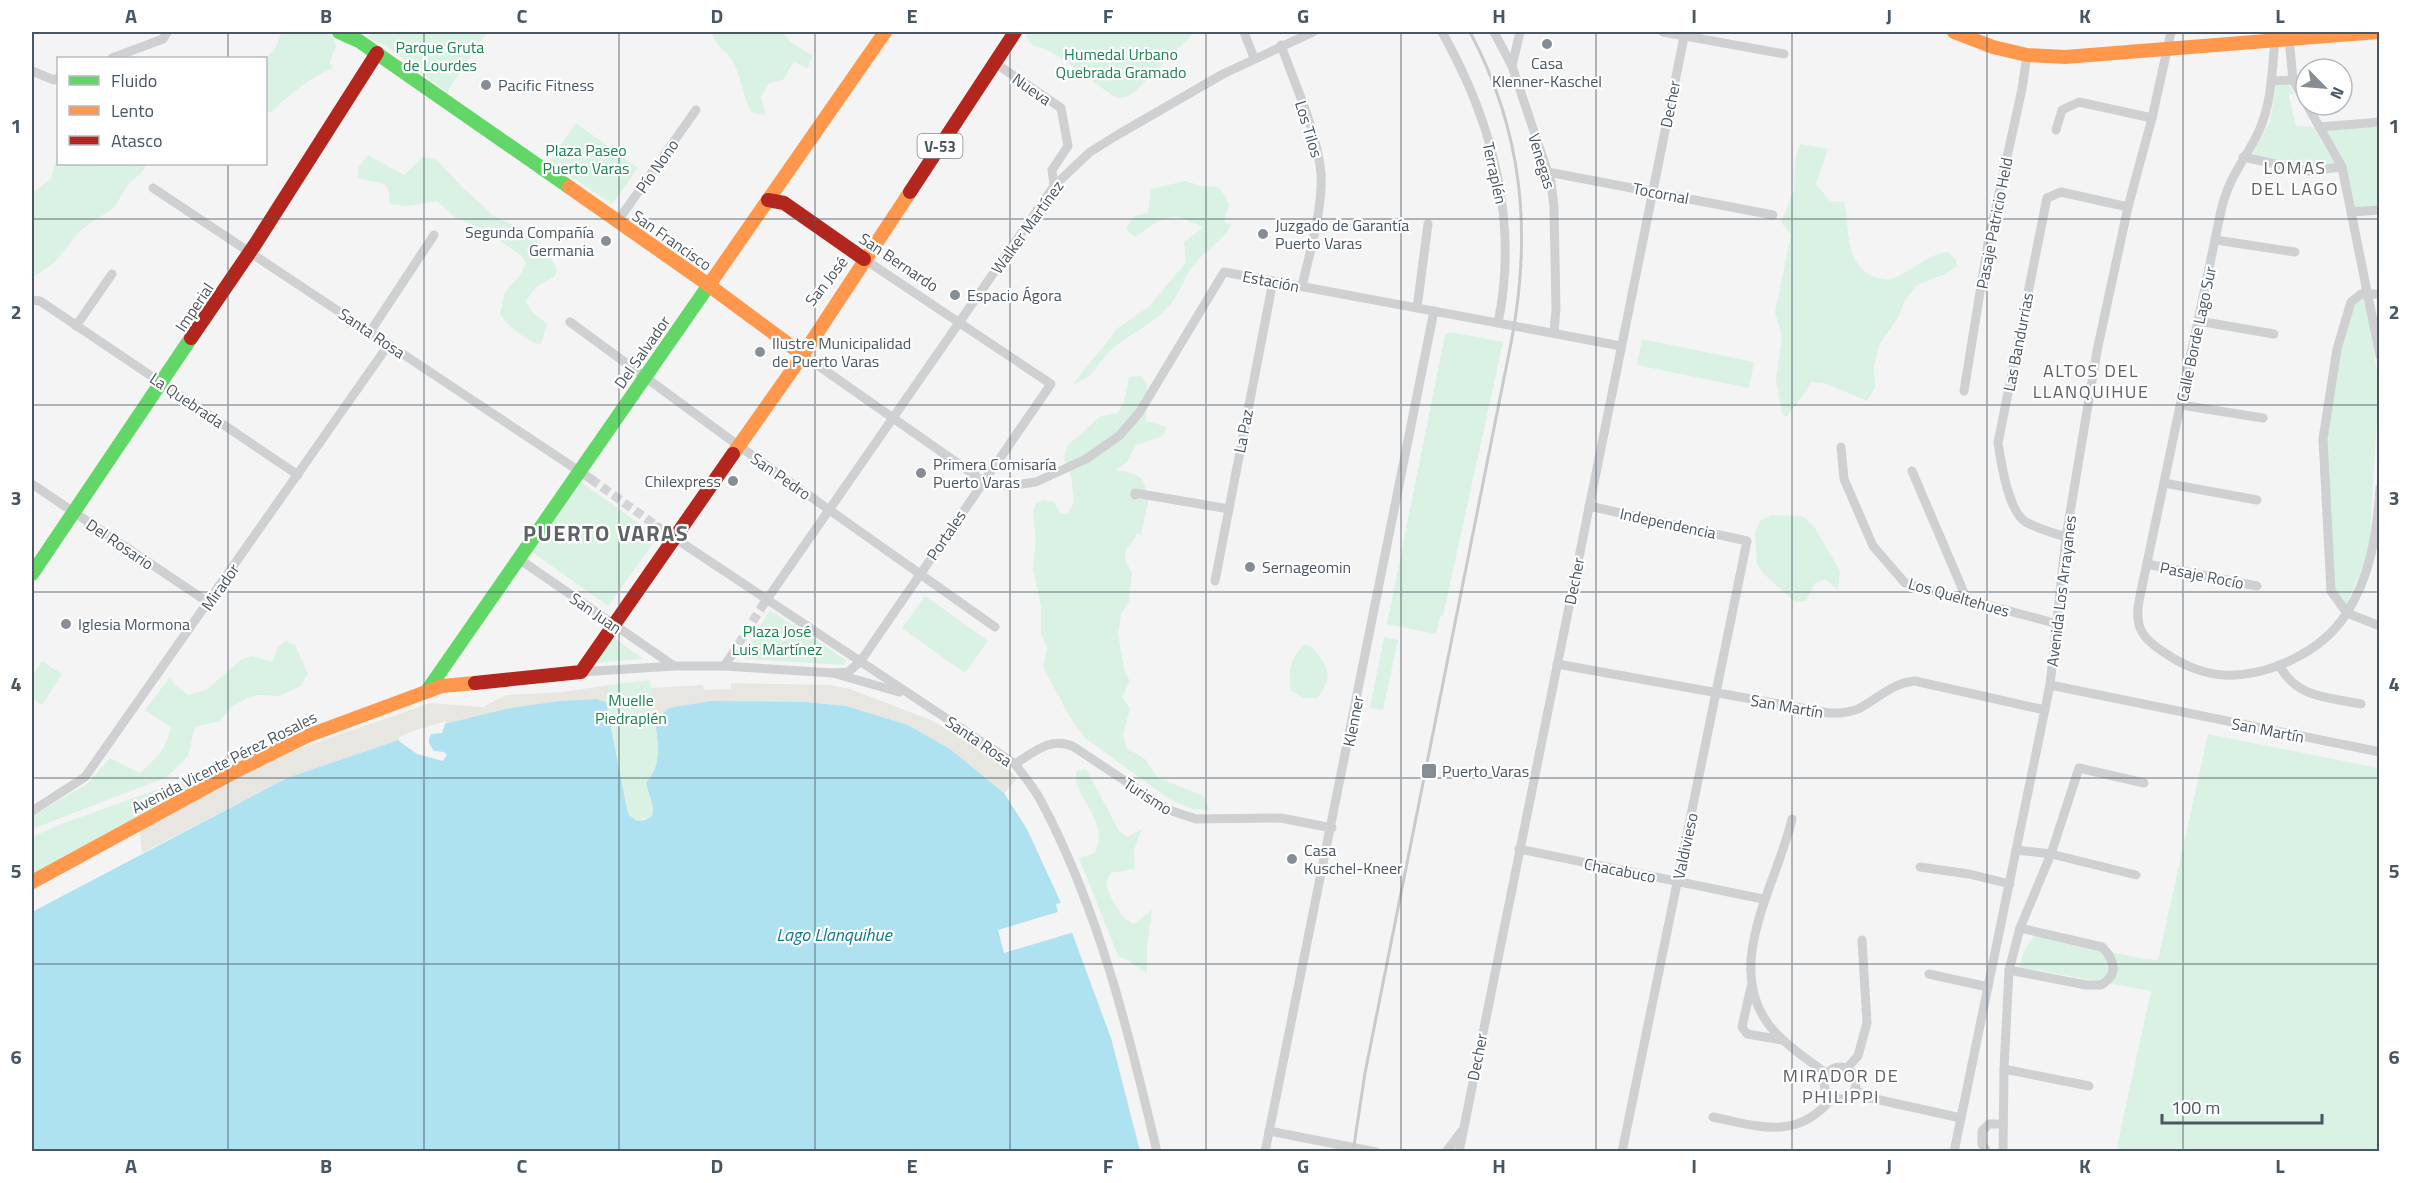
<svg xmlns="http://www.w3.org/2000/svg" width="2411" height="1183" viewBox="0 0 2411 1183" font-family="'Titillium Web',sans-serif">
	<style>
		.green { fill: #d9f2e3 }
		.sand { fill: #e7e6e1 }
		.water { fill: #aee2f0 }
		.pier { fill: #f4f4f4 }
		.lines { fill: none; stroke-linecap: round; stroke-linejoin: round }
		.street-tunnel { stroke: #d2d4d7; stroke-width: 9; stroke-dasharray: 9 4.5; stroke-linecap: butt }
		.street { stroke: #ced0d2; stroke-width: 9 }
		.fast { stroke: #63d668; stroke-width: 14 }
		.slow { stroke: #ff974d; stroke-width: 14 }
		.jam { stroke: #b3261e; stroke-width: 14 }
		.rail { stroke: #c9cacc; stroke-width: 3 }
		.grid { fill: none; stroke: #4a5661; stroke-width: 1.5; stroke-opacity: 0.55 }
		.poi-dot { fill: #868d94; stroke: #fff; stroke-width: 2 }
		.labels { text-anchor: middle; dominant-baseline: central; stroke-width: 4.5; stroke-linejoin: round; paint-order: stroke }
		.shield { fill: #fff; stroke: #808990; stroke-width: 1.5 }
		.shield-label { font-size: 15px; font-weight: bold; fill: #4a5661 }
		.park-label { font-size: 16px; fill: #17864f; stroke: #fff }
		.poi-label { font-size: 16px; fill: #4a5661; stroke: #fff; text-anchor: start }
		.street-label { font-size: 16px; fill: #4a5661; stroke: #fff }
		.neighbourhood-label { font-size: 18px; letter-spacing: 1.5px; fill: #5f6368; stroke: #fff }
		.water-label { font-size: 18px; font-style: italic; fill: #0c7c9b; stroke: #fff }
		.district-label { font-size: 22px; font-weight: bold; letter-spacing: 1.5px; fill: #5f6368; stroke: #fff }
		.neatline { fill: none; stroke: #4a5661; stroke-width: 2 }
		.grid-label { font-size: 20px; text-anchor: middle; font-weight: bold; fill: #4a5661 }
	</style>
	<rect width="100%" height="100%" fill="#f4f4f4"/>
	<g class="green">
		<path d="M 282,32 L 322,32 L 333,36 L 336,46 L 330,62 L 333,68 C 308,79 290,93 272,112 L 266,112 L 265,58 L 273,52 Z"/>
		<polygon points="371,32 487,32 447,92 386,46 368,38"/>
		<path d="M 712,32 L 783,32 L 789,41 L 813,56 L 807,69 L 794,61 L 784,79 L 768,84 L 761,97 L 766,115 L 752,113 C 742,97 742,75 731,59 C 724,49 714,46 712,32 Z"/>
		<path d="M 1029,32 L 1195,32 L 1133,93 L 1126,97 L 1117,98 C 1098,88 1052,45 1033,46 L 1026,36 Z"/>
		<polygon points="2289,85 2294,93 2289,95 2296,126 2313,127 2335,164 2309,165 2252,155 2270,121 2276,86"/>
		<polygon points="576,123 638,168 612,204 549,162"/>
		<polygon points="2379,126 2379,206 2355,208 2325,129"/>
		<path d="M 1800,144 L 1828,149 L 1816,184 L 1830,201 L 1844,202 C 1850,227 1844,263 1872,276 C 1879,279 1887,281 1894,278 C 1915,270 1924,255 1948,252 L 1956,259 L 1957,266 L 1943,275 L 1917,285 L 1905,300 L 1899,316 L 1879,345 L 1874,365 L 1875,388 L 1867,401 L 1824,383 L 1811,382 L 1806,392 L 1786,417 L 1782,414 L 1776,380 L 1782,337 L 1775,312 L 1791,235 L 1781,222 L 1794,190 L 1795,161 Z"/>
		<polygon points="58,152 58,164 147,164 141,173 128,184 114,208 90,223 76,235 55,262 32,278 32,193 51,179"/>
		<path d="M 368,155 L 404,175 L 423,157 L 437,160 L 462,187 L 494,216 L 533,235 L 554,263 L 557,271 L 555,276 L 536,287 L 526,301 L 533,313 L 547,323 L 541,344 C 529,344 506,325 500,314 L 505,292 L 521,274 L 526,263 L 521,256 L 496,237 L 483,229 L 456,218 L 437,201 L 406,206 L 390,204 C 389,172 377,188 358,177 L 358,168 Z"/>
		<path d="M 1185,181 L 1202,186 L 1219,187 L 1229,204 L 1224,222 L 1231,225 C 1223,241 1207,249 1196,262 C 1185,275 1180,293 1169,306 C 1151,326 1126,335 1107,354 C 1096,367 1090,380 1073,384 L 1119,327 L 1149,307 L 1186,262 L 1184,242 L 1204,227 C 1196,225 1190,221 1182,218 C 1167,212 1147,229 1135,237 L 1126,229 L 1134,216 L 1148,213 L 1151,189 Z"/>
		<polygon points="2364,290 2379,385 2369,553 2345,607 2334,590 2326,440 2340,350 2354,304"/>
		<polygon points="1450,332 1503,342 1443,616 1440,616 1436,634 1387,624 1445,335"/>
		<polygon points="1642,339 1754,362 1749,388 1637,365"/>
		<path d="M 1142,376 L 1147,384 L 1146,421 L 1167,427 L 1163,436 L 1136,445 L 1126,463 L 1116,470 C 1134,473 1148,475 1146,497 L 1149,498 L 1141,535 L 1137,534 C 1126,551 1119,553 1132,572 L 1129,601 L 1121,615 L 1118,634 L 1125,673 L 1130,681 L 1122,697 L 1130,708 L 1123,735 L 1127,748 L 1145,759 L 1158,778 L 1204,796 L 1209,810 L 1192,809 L 1169,799 L 1084,737 L 1067,712 L 1043,667 L 1047,647 L 1041,634 L 1041,607 L 1033,569 L 1036,540 L 1033,512 L 1036,503 L 1043,500 L 1054,502 L 1060,513 L 1067,514 L 1074,503 L 1071,476 L 1064,459 L 1067,446 L 1101,416 L 1118,413 L 1124,402 L 1129,377 Z"/>
		<polygon points="581,482 658,537 608,606 532,552"/>
		<polygon points="1771,515 1802,516 1813,525 1840,571 1838,590 1825,579 1815,583 1806,601 1795,602 1764,574 1757,565 1755,532 1760,521"/>
		<polygon points="925,596 988,641 965,673 902,628"/>
		<polygon points="770,610 846,660 844,665 745,659 746,648"/>
		<polygon points="613,637 643,659 594,663"/>
		<polygon points="1384,637 1398,640 1383,710 1370,708"/>
		<path d="M 285,641 L 295,645 L 308,674 L 300,686 L 280,696 L 258,695 L 247,698 L 230,708 L 220,721 L 195,727 L 188,756 L 167,777 L 32,829 L 32,816 L 87,784 L 110,758 L 140,773 C 154,760 169,748 170,727 L 145,710 L 170,677 L 174,684 L 188,695 L 206,690 L 242,659 L 252,656 L 272,662 L 278,647 Z"/>
		<path d="M 1304,645 L 1311,646 C 1329,667 1334,675 1318,698 L 1304,698 L 1291,691 C 1289,670 1288,661 1304,645 Z"/>
		<polygon points="42,661 62,674 42,705 32,698 32,676"/>
		<polygon points="650,680 660,753 651,777 646,783 653,808 652,816 637,821 629,815 627,809 606,702 609,685"/>
		<path d="M 2208,734 L 2379,768 L 2379,1151 L 2116,1151 L 2151,991 L 2019,967 C 2022,955 2026,945 2035,936 L 2140,958 L 2158,960 Z"/>
		<polygon points="239,760 232,768 32,877 32,837 56,826"/>
		<path d="M 1086,769 L 1119,831 L 1127,837 L 1142,829 L 1134,850 L 1135,869 L 1110,873 L 1106,885 C 1111,899 1120,918 1134,924 L 1152,910 L 1147,947 L 1147,973 C 1136,968 1129,959 1118,956 L 1079,858 L 1095,853 C 1112,819 1068,793 1077,771 Z"/>
	</g>
	<g class="sand">
		<polygon points="731,683 829,685 850,689 933,721 1004,765 1017,779 1004,793 950,749 908,725 846,706 805,702 669,708 655,720 651,688 703,685 704,690 731,689"/>
		<polygon points="609,685 606,702 596,699 559,701 510,708 418,733 287,778 142,853 139,828 290,752 430,703 483,707 506,695 562,692"/>
	</g>
	<path class="water" d="M 596,699 L 606,702 L 627,809 L 629,815 L 637,821 L 645,820 L 652,816 L 653,808 L 646,783 C 663,763 658,743 655,720 L 669,708 L 711,701 L 805,702 L 846,706 L 908,725 L 950,749 L 1004,793 L 1027,829 L 1061,903 L 1111,1038 L 1140,1151 L 32,1152 L 32,912 L 287,778 L 445,724 L 510,708 L 559,701 Z"/>
	<g class="pier">
		<polygon points="446,721 442,733 431,734 429,739 429,743 434,751 444,752 447,755 443,761 417,754 399,741 399,737 416,730"/>
		<polygon points="1064,902 1074,932 1004,953 998,930 1058,912 1056,904"/>
	</g>
	<g class="lines">
		<g class="street-tunnel">
			<polyline points="591,479 658,527"/>
			<polyline points="731,656 763,605"/>
		</g>
		<g class="street">
			<polyline points="1244,32 1254,58"/>
			<path d="M 1442,32 C 1492,121 1519,221 1498,323"/>
			<polyline points="1494,32 1512,66 1551,182 1554,207 1556,309 1554,333"/>
			<polyline points="1663,32 1784,54"/>
			<polyline points="2289,38 2293,80 2306,103"/>
			<path d="M 2275,39 C 2272,70 2272,102 2259,131 C 2245,161 2229,175 2221,211 L 2139,601 C 2134,628 2143,639 2165,653 C 2182,665 2204,674 2224,675 C 2268,677 2322,652 2346,614 C 2371,576 2377,532 2380,488"/>
			<path d="M 1281,45 C 1295,85 1317,131 1321,173 C 1323,208 1310,252 1302,286"/>
			<polyline points="112,58 163,39 167,32"/>
			<polyline points="995,63 1061,108 1068,146 1052,170 1054,186"/>
			<polyline points="1512,66 1520,32"/>
			<polyline points="32,71 54,80 58,78"/>
			<polyline points="2271,81 2293,80"/>
			<polyline points="2307,105 2342,167 2380,356"/>
			<polyline points="2319,127 2380,122"/>
			<polyline points="2056,130 2062,110 2079,102 2152,118"/>
			<polyline points="2243,157 2309,171 2342,167"/>
			<polyline points="1548,172 1773,215"/>
			<polyline points="153,188 591,479"/>
			<polyline points="2351,212 2380,210"/>
			<polyline points="617,222 696,110"/>
			<polyline points="2216,240 2295,252"/>
			<polyline points="2380,294 2361,294 2351,302 2337,349 2323,439 2331,591 2347,613 2380,626"/>
			<polyline points="32,300 40,301 298,475"/>
			<polyline points="1417,308 1428,224"/>
			<polyline points="2198,321 2274,334"/>
			<polyline points="570,322 739,446 995,627"/>
			<polyline points="76,326 112,274"/>
			<polyline points="370,332 434,235"/>
			<polyline points="803,355 983,481 1008,486 1036,482 1086,459 1119,436 1139,413 1224,272 1621,346"/>
			<polyline points="1964,391 1988,243 2022,89 2027,55"/>
			<polyline points="2181,405 2263,418"/>
			<polyline points="1841,447 1844,479 1873,546 1905,583 2058,624"/>
			<polyline points="1912,471 1968,602"/>
			<polyline points="2164,483 2257,500"/>
			<polyline points="32,484 209,603"/>
			<polyline points="1135,495 1135,493 1229,509"/>
			<polyline points="1589,506 1747,541 1622,1152"/>
			<path d="M 658,527 L 1015,764 C 1024,776 1034,788 1041,801 C 1099,910 1129,1033 1157,1152"/>
			<path d="M 2066,537 C 2053,533 2038,529 2026,522 C 2008,512 2001,462 1998,443 L 2047,198 L 2061,192 L 2128,207"/>
			<polyline points="519,559 674,666"/>
			<polyline points="2147,564 2257,586"/>
			<polyline points="1215,581 1273,281"/>
			<polyline points="763,605 1054,186 1090,152 1119,134 1223,74 1313,32"/>
			<path d="M 1557,664 L 1829,713 C 1839,713 1849,713 1858,709 C 1878,699 1891,683 1915,681 L 2045,710"/>
			<path d="M 2279,665 C 2297,698 2326,697 2361,704"/>
			<polyline points="724,666 731,656"/>
			<polyline points="581,672 674,666 724,666 833,673 899,692"/>
			<polyline points="833,673 848,672 860,662 1051,384 864,259"/>
			<polyline points="2050,685 2380,752"/>
			<path d="M 1015,764 C 1034,752 1051,736 1074,747 L 1169,810 L 1196,819 L 1281,818 L 1332,828"/>
			<polyline points="32,811 85,777 389,344"/>
			<path d="M 1792,819 C 1777,885 1719,970 1774,1031 C 1789,1048 1810,1061 1827,1074"/>
			<polyline points="1519,849 1763,899"/>
			<polyline points="2016,850 2051,854 2136,875"/>
			<polyline points="1920,867 1969,874 2010,884"/>
			<path d="M 2009,970 L 2086,985 L 2101,985 C 2119,974 2115,960 2102,947 L 2020,928"/>
			<polyline points="1929,974 1988,987"/>
			<polyline points="1751,987 1742,1027 1747,1034 1782,1040"/>
			<circle cx="1840" cy="1083" r="16"/>
			<polyline points="1846,1069 1858,1056 1867,1023 1862,940"/>
			<polyline points="2004,1069 2089,1086"/>
			<polyline points="1855,1089 1866,1097 1961,1118"/>
			<path d="M 1713,1117 C 1760,1127 1798,1141 1833,1097"/>
			<polyline points="1269,1131 1376,1152"/>
			<polyline points="1265,1152 1434,311"/>
			<polyline points="1446,1152 1461,1132"/>
			<polyline points="1459,1152 1685,32"/>
			<polyline points="1954,1152 2050,685 2066,537 2097,351 2128,207 2152,118 2171,32"/>
			<polyline points="1987,1152 1982,1144 1982,1131 1989,1124 2003,1124"/>
			<polyline points="2003,1152 2004,1069 2009,970 2020,928 2051,854 2079,768 2144,783"/>
		</g>
		<g class="fast">
			<polyline points="339,32 359,41 569,187"/>
			<polyline points="32,574 191,338"/>
			<polyline points="427,691 711,282"/>
		</g>
		<g class="slow">
			<polyline points="1954,32 1993,47 2027,55 2065,57 2378,32"/>
			<polyline points="569,187 703,281 803,355"/>
			<polyline points="711,282 885,32"/>
			<polyline points="733,454 800,359 910,192"/>
			<polyline points="32,882 234,772 307,736 442,686 475,683"/>
		</g>
		<g class="jam">
			<polyline points="910,192 1015,32"/>
			<polyline points="768,200 784,203 864,259"/>
			<polyline points="191,338 256,243 377,53"/>
			<polyline points="475,683 581,672 733,454"/>
		</g>
		<path class="rail" d="M 1353,1152 L 1365,1073 L 1512,338 C 1532,229 1522,130 1470,32"/>
	</g>
	<path class="grid" d="M 228,32 L 228,58M 424,32 L 424,1152M 619,32 L 619,1152M 815,32 L 815,1152M 1010,32 L 1010,1152M 1206,32 L 1206,1152M 1401,32 L 1401,1152M 1596,32 L 1596,1152M 1792,32 L 1792,1152M 1987,32 L 1987,1152M 2183,32 L 2183,1152M 228,164 L 228,1152M 32,219 L 2380,219M 32,405 L 2380,405M 32,592 L 2380,592M 32,778 L 2380,778M 32,964 L 2380,964"/>
	<g class="poi-dot">
		<circle cx="1547" cy="44" r="6"/>
		<circle cx="486" cy="85" r="6"/>
		<circle cx="1263" cy="234" r="6"/>
		<circle cx="606" cy="241" r="6"/>
		<circle cx="955" cy="295" r="6"/>
		<circle cx="760" cy="352" r="6"/>
		<circle cx="921" cy="473" r="6"/>
		<circle cx="733" cy="481" r="6"/>
		<circle cx="1250" cy="567" r="6"/>
		<circle cx="66" cy="624" r="6"/>
		<rect x="1421" y="763" width="16" height="16" rx="3"/>
		<circle cx="1292" cy="859" r="6"/>
	</g>
	<g class="labels">
		<rect class="shield" x="917.5" y="134" width="45" height="24" rx="4.5"/>
		<g class="shield-label">
			<text x="940" y="146">V-53</text>
		</g>
		<g class="park-label">
			<text x="440" y="47">Parque Gruta<tspan x="440" dy="18">de Lourdes</tspan></text>
			<text x="1121" y="54">Humedal Urbano<tspan x="1121" dy="18">Quebrada Gramado</tspan></text>
			<text x="586" y="150">Plaza Paseo<tspan x="586" dy="18">Puerto Varas</tspan></text>
			<text x="777" y="631">Plaza José<tspan x="777" dy="18">Luis Martínez</tspan></text>
			<text x="631" y="700">Muelle<tspan x="631" dy="18">Piedraplén</tspan></text>
		</g>
		<g class="poi-label">
			<text x="1547" y="63" text-anchor="middle">Casa<tspan x="1547" dy="18">Klenner-Kaschel</tspan></text>
			<text x="498" y="85">Pacific Fitness</text>
			<text x="1275" y="225">Juzgado de Garantía<tspan x="1275" dy="18">Puerto Varas</tspan></text>
			<text x="594" y="232" text-anchor="end">Segunda Compañía<tspan x="594" dy="18">Germania</tspan></text>
			<text x="967" y="295">Espacio Ágora</text>
			<text x="772" y="343">Ilustre Municipalidad<tspan x="772" dy="18">de Puerto Varas</tspan></text>
			<text x="933" y="464">Primera Comisaría<tspan x="933" dy="18">Puerto Varas</tspan></text>
			<text x="721" y="481" text-anchor="end">Chilexpress</text>
			<text x="1262" y="567">Sernageomin</text>
			<text x="78" y="624">Iglesia Mormona</text>
			<text x="1442" y="771">Puerto Varas</text>
			<text x="1304" y="850">Casa<tspan x="1304" dy="18">Kuschel-Kneer</tspan></text>
		</g>
		<g class="street-label">
			<text transform="translate(1032 89) rotate(35)">Nueva</text>
			<text transform="translate(1670 104) rotate(-79)">Decher</text>
			<text transform="translate(1309 129) rotate(73)">Los Tilos</text>
			<text transform="translate(1542 161) rotate(73)">Venegas</text>
			<text transform="translate(657 166) rotate(-55)">Pío Nono</text>
			<text transform="translate(1495 173) rotate(78)">Terraplén</text>
			<text transform="translate(1661 193) rotate(11)">Tocornal</text>
			<text transform="translate(1994 223) rotate(-79)">Pasaje Patricio Held</text>
			<text transform="translate(1027 227) rotate(-54)">Walker Martínez</text>
			<text transform="translate(672 240) rotate(35)">San Francisco</text>
			<text transform="translate(899 262) rotate(34)">San Bernardo</text>
			<text transform="translate(826 281) rotate(-52)">San José</text>
			<text transform="translate(1271 281) rotate(11)">Estación</text>
			<text transform="translate(194 307) rotate(-56)">Imperial</text>
			<text transform="translate(372 333) rotate(34)">Santa Rosa</text>
			<text transform="translate(2196 334) rotate(-78)">Calle Borde Lago Sur</text>
			<text transform="translate(2018 342) rotate(-79)">Las Bandurrias</text>
			<text transform="translate(642 352) rotate(-55)">Del Salvador</text>
			<text transform="translate(187 400) rotate(34)">La Quebrada</text>
			<text transform="translate(1243 431) rotate(-79)">La Paz</text>
			<text transform="translate(781 476) rotate(35)">San Pedro</text>
			<text transform="translate(1668 523) rotate(12)">Independencia</text>
			<text transform="translate(946 535) rotate(-56)">Portales</text>
			<text transform="translate(120 544) rotate(34)">Del Rosario</text>
			<text transform="translate(2202 575) rotate(11)">Pasaje Rocío</text>
			<text transform="translate(1574 581) rotate(-79)">Decher</text>
			<text transform="translate(220 587) rotate(-55)">Mirador</text>
			<text transform="translate(2061 591) rotate(-83)">Avenida Los Arrayanes</text>
			<text transform="translate(1959 597) rotate(16)">Los Queltehues</text>
			<text transform="translate(596 613) rotate(35)">San Juan</text>
			<text transform="translate(1787 706) rotate(10)">San Martín</text>
			<text transform="translate(1353 721) rotate(-79)">Klenner</text>
			<text transform="translate(2268 730) rotate(11)">San Martín</text>
			<text transform="translate(979 741) rotate(34)">Santa Rosa</text>
			<text transform="translate(224 762) rotate(-27)">Avenida Vicente Pérez Rosales</text>
			<text transform="translate(1148 796) rotate(33)">Turismo</text>
			<text transform="translate(1685 846) rotate(-78)">Valdivieso</text>
			<text transform="translate(1620 870) rotate(11)">Chacabuco</text>
			<text transform="translate(1477 1057) rotate(-79)">Decher</text>
		</g>
		<g class="neighbourhood-label">
			<text x="2295" y="167">LOMAS<tspan x="2295" dy="21">DEL LAGO</tspan></text>
			<text x="2091" y="370">ALTOS DEL<tspan x="2091" dy="21">LLANQUIHUE</tspan></text>
			<text x="1841" y="1075">MIRADOR DE<tspan x="1841" dy="21">PHILIPPI</tspan></text>
		</g>
		<g class="water-label">
			<text x="834" y="934">Lago Llanquihue</text>
		</g>
		<g class="district-label">
			<text x="606" y="533">PUERTO VARAS</text>
		</g>
	</g>
	<rect width="2411" height="1183" fill="none" stroke="#ffffff" stroke-width="66"/>
	<rect x="57" y="57" width="210" height="108" fill="#ffffff" stroke="#b7bbc0" stroke-width="1.5"/>
	<rect x="69" y="76" width="30" height="9" fill="#63d668" stroke="#b7bbc0" stroke-width="1.5"/>
	<text x="111" y="87" font-size="18" fill="#4a5661">Fluido</text>
	<rect x="69" y="106" width="30" height="9" fill="#ff974d" stroke="#b7bbc0" stroke-width="1.5"/>
	<text x="111" y="117" font-size="18" fill="#4a5661">Lento</text>
	<rect x="69" y="136" width="30" height="9" fill="#b3261e" stroke="#b7bbc0" stroke-width="1.5"/>
	<text x="111" y="147" font-size="18" fill="#4a5661">Atasco</text>
	<g transform="translate(2324 87) rotate(115)"><circle r="28" fill="#ffffff" stroke="#b7bbc0" stroke-width="1.5"/>
	<path d="M0-4.5L10 22L0 15L-10 22Z" fill="#868d94"/>
	<text y="-9" font-size="16" font-weight="bold" text-anchor="middle" fill="#4a5661">N</text>
	</g>
	<path d="M2162 1114v9h160v-9" fill="none" stroke="#4a5661" stroke-width="3"/>
	<text x="2171" y="1114" font-size="18" fill="#4a5661" stroke="#ffffff" stroke-width="4.5" paint-order="stroke">100 m</text>
	<rect x="33" y="33" width="2345" height="1117" class="neatline"/>
	<g class="grid-label">
		<text x="131" y="23">A</text>
		<text x="326" y="23">B</text>
		<text x="522" y="23">C</text>
		<text x="717" y="23">D</text>
		<text x="912" y="23">E</text>
		<text x="1108" y="23">F</text>
		<text x="1303" y="23">G</text>
		<text x="1499" y="23">H</text>
		<text x="1694" y="23">I</text>
		<text x="1889" y="23">J</text>
		<text x="2085" y="23">K</text>
		<text x="2280" y="23">L</text>
		<text x="16" y="133">1</text>
		<text x="2394" y="133">1</text>
		<text x="16" y="319">2</text>
		<text x="2394" y="319">2</text>
		<text x="16" y="505">3</text>
		<text x="2394" y="505">3</text>
		<text x="16" y="691">4</text>
		<text x="2394" y="691">4</text>
		<text x="16" y="878">5</text>
		<text x="2394" y="878">5</text>
		<text x="16" y="1064">6</text>
		<text x="2394" y="1064">6</text>
		<text x="131" y="1173">A</text>
		<text x="326" y="1173">B</text>
		<text x="522" y="1173">C</text>
		<text x="717" y="1173">D</text>
		<text x="912" y="1173">E</text>
		<text x="1108" y="1173">F</text>
		<text x="1303" y="1173">G</text>
		<text x="1499" y="1173">H</text>
		<text x="1694" y="1173">I</text>
		<text x="1889" y="1173">J</text>
		<text x="2085" y="1173">K</text>
		<text x="2280" y="1173">L</text>
	</g>
</svg>
